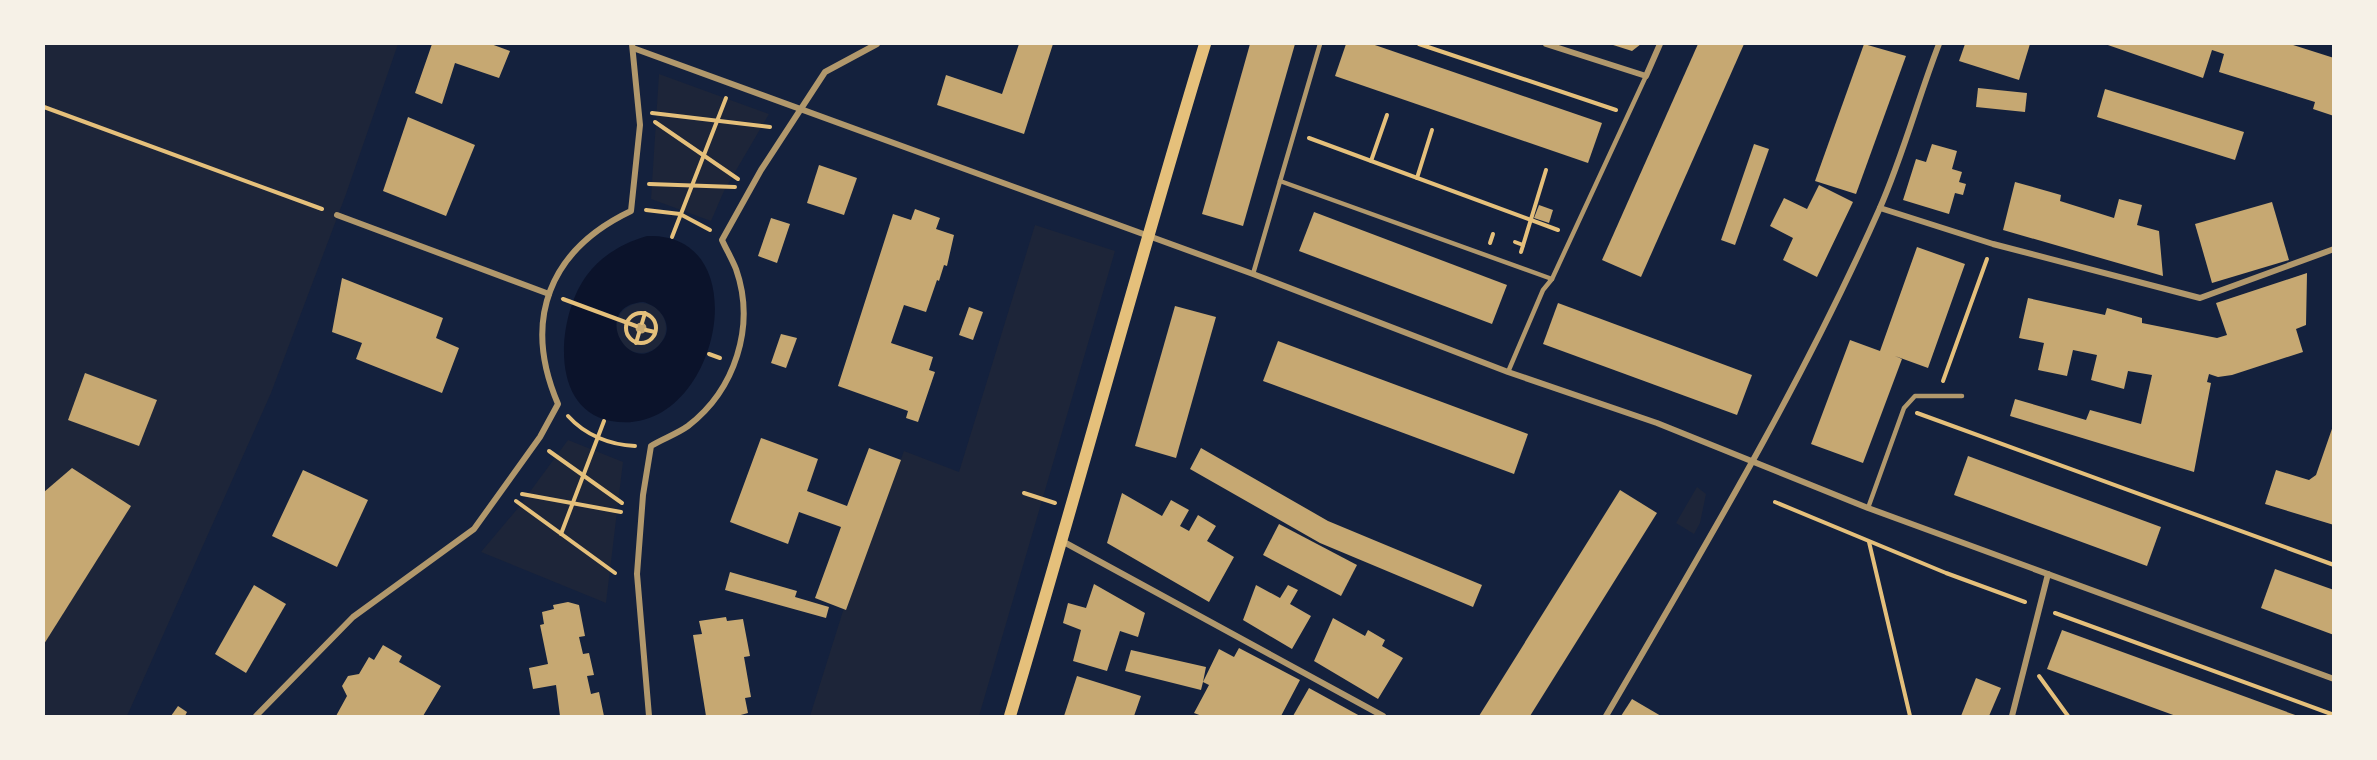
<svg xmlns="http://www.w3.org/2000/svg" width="2377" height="760" viewBox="0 0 2377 760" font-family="Cabin,sans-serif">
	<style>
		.green { fill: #1d2539 }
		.water { fill: #0b132b; fill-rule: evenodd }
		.building { fill: #c6a872 }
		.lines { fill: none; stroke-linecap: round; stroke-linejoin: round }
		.path { stroke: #e5c07b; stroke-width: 4 }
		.service { stroke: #b1986c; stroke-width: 4.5 }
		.minor { stroke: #b1986c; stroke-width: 6 }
		.secondary { stroke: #e5c07b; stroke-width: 12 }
	</style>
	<rect width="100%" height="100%" fill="#14213d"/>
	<g class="green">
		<polygon points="44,44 398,44 346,194 271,393 127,716 44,716"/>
		<polygon points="659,74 769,114 724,191 711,221 651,199"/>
		<polygon points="1035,225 1115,251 979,716 810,716 843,611 904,451 959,472"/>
		<circle cx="641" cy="328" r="25"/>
		<polygon points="568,440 623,462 606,603 481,552 518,508"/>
		<polygon points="1697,487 1706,494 1700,523 1694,534 1676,523"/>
	</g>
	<path class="water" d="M 647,236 C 762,231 718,441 611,421 C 547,409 558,313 587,275 C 602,255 623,243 647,236 ZM 643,302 C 661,306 676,327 660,344 C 629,380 589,306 643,302 Z"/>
	<g class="building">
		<polygon points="432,44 491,44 510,51 499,78 455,63 442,104 415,93"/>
		<polygon points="1019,44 1053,44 1024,134 937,105 946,75 1002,94"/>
		<polygon points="1250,44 1295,44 1243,226 1202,214"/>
		<polygon points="1346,44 1372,44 1602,123 1588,163 1335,76"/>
		<polygon points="1610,44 1641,44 1632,51"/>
		<polygon points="1698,44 1744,44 1641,277 1602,260"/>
		<polygon points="1864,44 1906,56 1856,194 1815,181"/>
		<polygon points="1965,44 2030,44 2019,80 1959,61"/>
		<polygon points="2105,44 2290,44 2334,58 2334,116 2313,109 2315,102 2219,72 2224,54 2212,50 2203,78"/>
		<polygon points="1978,88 2027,93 2025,112 1976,107"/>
		<polygon points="2105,89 2244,132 2235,160 2097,117"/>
		<polygon points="408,117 475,145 446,216 383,191"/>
		<polygon points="1754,144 1769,149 1735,245 1721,240"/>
		<polygon points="1932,144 1957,151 1952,169 1962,172 1959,182 1966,184 1963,195 1955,193 1949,214 1903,200 1916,159 1926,162"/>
		<polygon points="819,165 857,178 844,215 807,203"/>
		<polygon points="2015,182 2061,195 2060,201 2114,218 2119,199 2142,205 2137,225 2159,231 2163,276 2003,230"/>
		<polygon points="1819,185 1853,202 1817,277 1783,260 1793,238 1770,226 1784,198 1807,209"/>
		<polygon points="2272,202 2289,260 2212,283 2195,224"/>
		<polygon points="1539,205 1553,210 1549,223 1534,218"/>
		<polygon points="915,209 940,218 936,229 954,235 947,266 944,265 939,281 937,280 926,312 904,305 891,343 933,357 929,370 935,372 918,422 906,418 908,411 838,386 893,214 911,220"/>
		<polygon points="1314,212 1507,285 1492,324 1299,251"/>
		<polygon points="771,218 790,224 777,263 758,256"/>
		<polygon points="1917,247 1965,264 1928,368 1895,356 1902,359 1863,463 1811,444 1850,340 1880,351"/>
		<polygon points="2307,273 2306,325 2296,329 2303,352 2232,375 2218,377 2209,374 2207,382 2211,383 2194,472 2010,416 2015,399 2086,420 2090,410 2141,424 2152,375 2128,371 2124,389 2091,380 2097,355 2073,350 2067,376 2038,370 2044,343 2019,338 2028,298 2105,315 2107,308 2142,318 2142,323 2217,338 2227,335 2216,303"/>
		<polygon points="342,278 443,318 436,338 459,348 442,393 356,359 362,343 332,332"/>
		<polygon points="1558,303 1752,375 1737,415 1543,344"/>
		<polygon points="1175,306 1216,317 1176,458 1135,446"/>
		<polygon points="969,307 983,312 973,340 959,335"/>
		<circle cx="641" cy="328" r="5.5"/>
		<polygon points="781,334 797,338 786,368 771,363"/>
		<polygon points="1278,341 1528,434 1514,474 1263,381"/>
		<polygon points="85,373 157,400 139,446 68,420"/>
		<polygon points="2334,423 2334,525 2265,504 2276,470 2309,480 2316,475"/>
		<polygon points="761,438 818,459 807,491 847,506 869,448 901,460 846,610 815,598 841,527 799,512 788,544 730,522"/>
		<polygon points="1201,448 1328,521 1482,585 1473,607 1320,543 1190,469"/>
		<polygon points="1968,456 2161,527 2147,566 1954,495"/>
		<polygon points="72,468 131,506 44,644 44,492"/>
		<polygon points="303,470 368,500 337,567 272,536"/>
		<polygon points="1620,490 1657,513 1530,716 1479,716"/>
		<polygon points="1122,493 1162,516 1171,500 1189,510 1180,526 1189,531 1198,515 1216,526 1207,541 1234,557 1209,602 1107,543"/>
		<polygon points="1279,524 1357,565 1341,596 1263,555"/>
		<polygon points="2275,569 2334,590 2334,635 2261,608"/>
		<polygon points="730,572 797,591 795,597 829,607 826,618 725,590"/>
		<polygon points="1094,584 1145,613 1138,637 1120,631 1107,671 1073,661 1081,630 1063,623 1068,603 1086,608"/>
		<polygon points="254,585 286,604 246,673 215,654"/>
		<polygon points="1256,585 1280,598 1288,585 1298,590 1290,604 1311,616 1292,649 1243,620"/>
		<polygon points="568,602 579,605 585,636 579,637 583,654 589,653 594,675 587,676 591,694 599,692 604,716 560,716 556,685 533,689 529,668 548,664 540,625 544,624 542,612 554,609 553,605"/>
		<polygon points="726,617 727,621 743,619 750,656 744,657 751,697 745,698 748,713 737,716 706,716 693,635 702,634 699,621"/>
		<polygon points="1333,618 1365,636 1368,630 1385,640 1382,646 1403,658 1378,699 1314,661"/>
		<polygon points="2062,630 2298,716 2176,716 2047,669"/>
		<polygon points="383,645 402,656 399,662 441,686 423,716 336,716 347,696 342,686 348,676 359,674 369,657 374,660"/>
		<polygon points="1239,648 1300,680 1281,716 1202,716 1194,713 1209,685 1203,682 1201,690 1125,671 1131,650 1206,667 1203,682 1219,649 1234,657"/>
		<polygon points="1077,676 1141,696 1134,716 1064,716"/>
		<polygon points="1976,678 2001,688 1989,716 1961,716"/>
		<polygon points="1309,688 1360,716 1293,716"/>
		<polygon points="1632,699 1661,716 1621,716"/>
		<polygon points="178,706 187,712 185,716 171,716"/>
	</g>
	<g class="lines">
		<g class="path">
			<polyline points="1419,44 1616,110"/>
			<polyline points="44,107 322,209"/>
			<polyline points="652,113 770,127"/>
			<polyline points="655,122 738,179"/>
			<polyline points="1309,138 1558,230"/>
			<polyline points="1371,161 1387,115"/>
			<polyline points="1417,178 1432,130"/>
			<polyline points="649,184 735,187"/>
			<polyline points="646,210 680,214 710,230"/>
			<polyline points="672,237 726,98"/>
			<polyline points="1515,242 1523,245"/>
			<polyline points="1490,243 1493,234"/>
			<polyline points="1521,252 1546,170"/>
			<polyline points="563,299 636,326"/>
			<circle cx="641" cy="328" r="15"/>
			<polyline points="642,323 645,313"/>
			<polyline points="646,330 655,332"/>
			<polyline points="636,343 639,333"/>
			<polyline points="709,354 720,358"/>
			<polyline points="1943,381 1987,259"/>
			<polyline points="1917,413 2334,565"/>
			<path d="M 568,416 C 585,435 610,445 635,446"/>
			<polyline points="549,451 622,503"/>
			<polyline points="1024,493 1055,503"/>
			<polyline points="522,494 621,512"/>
			<polyline points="516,501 615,573"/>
			<polyline points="1775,502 1946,573 2025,602"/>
			<polyline points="561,534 604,421"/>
			<polyline points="1869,542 1910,716"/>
			<polyline points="2055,613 2334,715"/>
			<polyline points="2039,676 2068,716"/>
		</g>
		<g class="service">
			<polyline points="1280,181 1552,279"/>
			<polyline points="1253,274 1320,44"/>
			<polyline points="1508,372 1543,290 1552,279 1646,76"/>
			<polyline points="1868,508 1904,408 1915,396 1962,396"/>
		</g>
		<g class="minor">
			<polyline points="1546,44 1646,76 1660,44"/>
			<polyline points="633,48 1253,274 1508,372 1657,423 1868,508 2334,679"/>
			<polyline points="1880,208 1993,244 2200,298 2334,249"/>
			<polyline points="337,215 549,294"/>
			<polyline points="1062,541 1383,716"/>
			<path d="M 256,716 L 353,617 L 474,529 L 540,437 L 558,404 C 522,320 549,250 631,211 L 640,125 L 632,44"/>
			<path d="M 649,716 L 637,574 L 643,495 L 651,446 C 662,439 677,434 688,426 C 735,390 756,326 736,269 C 732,259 726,249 722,240 L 761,170 L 825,72 L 877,44"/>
			<path d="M 1606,716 C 1702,551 1801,386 1879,210 C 1903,156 1918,98 1939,44"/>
			<polyline points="2012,716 2048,574"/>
		</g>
		<path class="secondary" d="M 1010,716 C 1077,493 1137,267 1205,44"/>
	</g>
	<rect width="2377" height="760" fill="none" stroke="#f6f1e7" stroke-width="90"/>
</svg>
